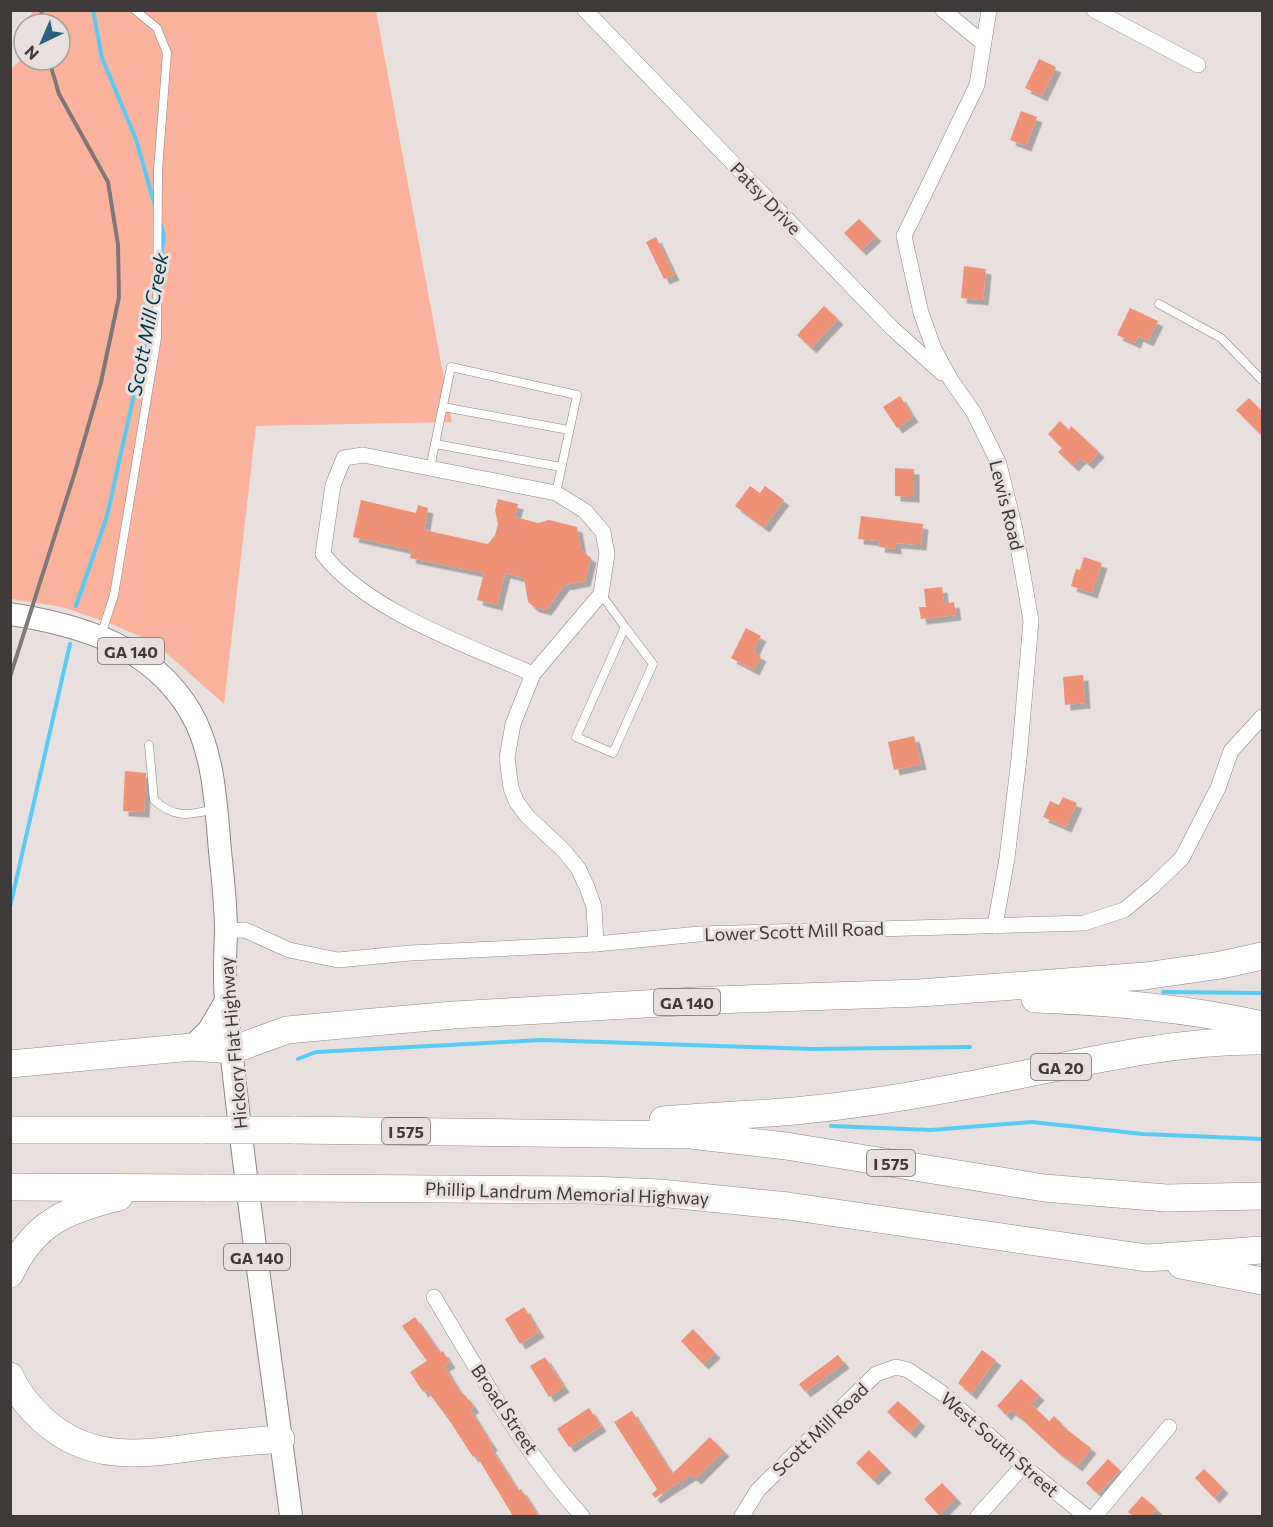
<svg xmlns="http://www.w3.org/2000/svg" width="1273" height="1527" viewBox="0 0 1273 1527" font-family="Commissioner,sans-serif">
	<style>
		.green { fill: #fbb29d }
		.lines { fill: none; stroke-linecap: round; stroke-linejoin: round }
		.stream { stroke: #57cbf6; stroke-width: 4 }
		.building { fill: #ee9176; filter: url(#shadow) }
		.lane-casing { stroke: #8e8785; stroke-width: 9 }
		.street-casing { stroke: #8e8785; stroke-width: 16 }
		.primary-casing { stroke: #8e8785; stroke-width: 24 }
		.highway-casing { stroke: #8e8785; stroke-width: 28 }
		.lane { stroke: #fff; stroke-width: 8 }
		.street { stroke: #fff; stroke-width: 15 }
		.primary { stroke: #fff; stroke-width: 22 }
		.highway { stroke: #fff; stroke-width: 27 }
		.rail { stroke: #7e7978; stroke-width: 4 }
		.highway-bridge-casing { stroke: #8e8785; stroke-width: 28; stroke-linecap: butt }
		.highway-bridge { stroke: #fff; stroke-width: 27 }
		.labels { text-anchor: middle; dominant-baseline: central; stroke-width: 6; stroke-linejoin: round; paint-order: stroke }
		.shield { fill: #e8e0de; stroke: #716c6b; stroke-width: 1.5 }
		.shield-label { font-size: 16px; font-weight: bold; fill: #3e3b3a }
		.street-label { font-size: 18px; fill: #3e3b3a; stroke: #e8e0de }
		.water-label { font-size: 20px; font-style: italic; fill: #003748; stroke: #e8e0de }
	</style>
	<defs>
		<filter id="shadow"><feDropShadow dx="5.5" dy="5.5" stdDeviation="0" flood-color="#0004"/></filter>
	</defs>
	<rect width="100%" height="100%" fill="#e8e0de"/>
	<polygon class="green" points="32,11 376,11 452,422 256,426 224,704 155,643 109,623 62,607 11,599 11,69 24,56 24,60 60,60 60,24 30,24"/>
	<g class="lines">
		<g class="stream">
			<polyline points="93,10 102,58 136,139 155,206"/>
			<polyline points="161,225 164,236 161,256"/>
			<polyline points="76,606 107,516 154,305"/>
			<polyline points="10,907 70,644"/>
			<polyline points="1163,992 1262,993"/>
			<polyline points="298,1059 316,1052 542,1040 812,1049 970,1047"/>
			<polyline points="831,1126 931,1130 1032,1122 1143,1134 1262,1139"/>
		</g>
	</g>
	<g class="building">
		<polygon points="1039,59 1056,67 1042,96 1025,88"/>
		<polygon points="1021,111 1037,117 1026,146 1010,140"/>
		<polygon points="859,219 876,236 861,250 844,233"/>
		<polygon points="656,237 674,275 664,279 646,242"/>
		<polygon points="964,266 986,269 983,300 961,298"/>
		<polygon points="824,306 838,319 811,348 797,335"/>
		<polygon points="1130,308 1158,321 1148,341 1138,336 1135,343 1117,335"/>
		<polygon points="900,396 913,417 897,428 883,407"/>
		<polygon points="1249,398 1263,412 1263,437 1236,410"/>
		<polygon points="1060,421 1069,430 1071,426 1099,452 1088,464 1081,458 1073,466 1058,452 1062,448 1048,434"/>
		<polygon points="895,468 914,469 914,497 895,496"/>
		<polygon points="750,486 760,493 765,486 784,500 764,527 735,506"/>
		<polygon points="498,499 518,504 515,517 538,523 549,520 577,527 581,550 591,558 585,581 564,585 546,610 534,607 528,602 524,578 505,573 497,605 477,600 484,573 410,558 412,550 353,537 361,500 416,513 418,505 428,508 424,530 488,544 495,535 498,524 495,510"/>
		<polygon points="861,516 923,524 921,545 896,543 896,549 879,547 880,541 858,539"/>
		<polygon points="1084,557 1102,563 1092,593 1071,586 1076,569 1080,570"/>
		<polygon points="942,587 944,604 954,602 956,615 921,619 919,607 926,607 924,589"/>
		<polygon points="746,628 761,636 753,652 761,656 754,670 731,658"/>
		<polygon points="1083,675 1085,703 1065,705 1063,677"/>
		<polygon points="914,736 921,764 894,770 888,742"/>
		<polygon points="125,771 146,773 144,812 123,811"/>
		<polygon points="1063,797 1077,803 1066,827 1043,817 1050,801 1059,805"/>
		<polygon points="524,1307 539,1332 520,1344 505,1319"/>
		<polygon points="415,1317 440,1353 443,1351 450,1363 444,1366 449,1375 462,1395 464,1394 474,1407 470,1410 492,1445 490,1447 518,1491 521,1489 538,1516 513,1516 476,1455 473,1457 451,1423 426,1389 423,1392 410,1372 427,1361 402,1326"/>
		<polygon points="693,1329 715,1353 703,1364 681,1341"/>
		<polygon points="982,1350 996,1360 971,1394 958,1383"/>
		<polygon points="838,1355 844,1363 805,1392 799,1384"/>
		<polygon points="545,1357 564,1387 549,1397 530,1366"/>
		<polygon points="1021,1379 1039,1395 1031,1404 1049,1421 1054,1416 1062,1424 1061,1425 1091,1448 1077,1466 1054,1449 1020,1417 1010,1410 1006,1415 997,1406"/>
		<polygon points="898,1401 920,1421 910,1433 887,1412"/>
		<polygon points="589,1408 601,1426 569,1447 557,1429"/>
		<polygon points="632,1411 672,1474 710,1437 724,1451 696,1479 691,1475 655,1498 652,1494 657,1489 614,1422"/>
		<polygon points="869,1450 886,1467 873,1480 856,1463"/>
		<polygon points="1108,1459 1120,1470 1098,1494 1086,1483"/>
		<polygon points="1204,1469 1223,1488 1214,1498 1195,1478"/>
		<polygon points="942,1483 956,1498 939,1515 924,1499"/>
		<polygon points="1142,1496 1157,1509 1150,1516 1133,1516 1128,1512"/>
	</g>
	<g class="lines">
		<defs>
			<g id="lane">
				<polyline points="1159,304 1221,338 1262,380"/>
				<polyline points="443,407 569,430"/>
				<polyline points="435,444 561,467"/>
				<polyline points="430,468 451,367 577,395 556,493"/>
				<polyline points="601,594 625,627 576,737 613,753 653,664 625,627"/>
				<polyline points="101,635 114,595 157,338 158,170 167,53 157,28 135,10"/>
				<path d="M 149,745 L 154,800 C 175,819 189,815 215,809"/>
			</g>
			<g id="street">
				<polyline points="585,10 893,329 942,373"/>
				<polyline points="943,10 983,43"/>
				<polyline points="989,10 977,85 904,236 921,313 934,349 951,380 974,413 999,464 1015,529 1031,621 1019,759 1007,858 995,926"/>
				<polyline points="1094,10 1198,65"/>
				<path d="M 533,674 C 467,645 367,611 323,554 L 333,485 L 344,458 L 363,455 L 556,493 L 585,511 L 603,532 L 607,554 L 601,594 L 533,674 L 513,724 L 507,758 L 511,788 L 516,801 L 527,816 L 564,851 L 578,868 L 587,887 L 594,907 L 596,944"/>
				<polyline points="226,931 245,930 289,950 338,960 410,953 596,944 699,934 1084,923 1124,910 1153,886 1182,858 1218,788 1231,751 1262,717"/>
				<path d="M 434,1297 C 479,1372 523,1451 582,1516"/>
				<polyline points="742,1516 758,1490 876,1374 896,1367 908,1370 942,1393 1023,1466 1086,1516"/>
				<polyline points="978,1516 1023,1466"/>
				<polyline points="1095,1516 1169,1427"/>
			</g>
			<g id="primary">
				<path d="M 10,614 C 81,625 151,646 190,711 C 214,751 216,805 220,851 C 223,878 226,906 226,933 C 225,956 224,977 226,1000 C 243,1173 269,1345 291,1516"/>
				<polyline points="192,1047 209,1030 226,1001"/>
			</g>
			<g id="highway">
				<path d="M 1035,999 C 1113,1002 1186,1008 1262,1025"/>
				<polyline points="10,1064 192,1047 232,1050 287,1030 385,1021 454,1015 714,1000 920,993 1145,976 1221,965 1262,956"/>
				<path d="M 663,1120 C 707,1116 751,1115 795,1111 C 848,1106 901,1098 953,1088 C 1055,1070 1158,1040 1262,1041"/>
				<polyline points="10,1130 203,1130"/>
				<polyline points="293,1130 690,1135 786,1146 1044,1188 1166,1198 1262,1196"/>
				<polyline points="10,1187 209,1188"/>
				<polyline points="298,1188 591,1190 660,1193 788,1206 1147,1258 1262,1250"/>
				<polyline points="1181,1265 1262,1281"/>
				<path d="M 10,1274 C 33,1223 68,1209 119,1197"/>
				<path d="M 10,1376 C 17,1393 30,1408 43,1420 C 91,1464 145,1454 203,1446 C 229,1443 255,1441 281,1439"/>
			</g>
		</defs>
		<use href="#lane" class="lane-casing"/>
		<use href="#street" class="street-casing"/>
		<use href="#primary" class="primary-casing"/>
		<use href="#highway" class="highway-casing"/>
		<use href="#lane" class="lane"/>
		<use href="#street" class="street"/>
		<use href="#primary" class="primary"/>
		<use href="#highway" class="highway"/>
		<g class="rail">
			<polyline points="41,10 43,24"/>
			<polyline points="10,677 75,472 101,382 119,297 118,245 108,182 59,94 49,60"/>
		</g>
		<defs>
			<g id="highway-bridge">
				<polyline points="203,1130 293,1130"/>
				<polyline points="209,1188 298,1188"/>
			</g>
		</defs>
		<use href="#highway-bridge" class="highway-bridge-casing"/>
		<use href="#highway-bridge" class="highway-bridge"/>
	</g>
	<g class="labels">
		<g class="shield">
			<rect x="98" y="638" width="66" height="26" rx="4.5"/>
			<rect x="654" y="989" width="66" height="26" rx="4.5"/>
			<rect x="1031" y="1054" width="60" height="26" rx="4.5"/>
			<rect x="382" y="1118" width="48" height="26" rx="4.5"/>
			<rect x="867" y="1150" width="48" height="26" rx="4.5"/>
			<rect x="224" y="1244" width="66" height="26" rx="4.5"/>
		</g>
		<g class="shield-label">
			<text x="131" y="651">GA 140</text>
			<text x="687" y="1002">GA 140</text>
			<text x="1061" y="1067">GA 20</text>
			<text x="406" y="1131">I 575</text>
			<text x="891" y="1163">I 575</text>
			<text x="257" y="1257">GA 140</text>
		</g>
		<g class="street-label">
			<text transform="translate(766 198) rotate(46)">Patsy Drive</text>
			<text transform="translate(1007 505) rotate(76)">Lewis Road</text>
			<text transform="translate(794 931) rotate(-2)">Lower Scott Mill Road</text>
			<text transform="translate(233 1043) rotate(-95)">Hickory Flat Highway</text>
			<text transform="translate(567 1193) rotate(2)">Phillip Landrum Memorial Highway</text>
			<text transform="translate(505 1409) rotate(56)">Broad Street</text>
			<text transform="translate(820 1429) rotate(-44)">Scott Mill Road</text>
			<text transform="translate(1000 1444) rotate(41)">West South Street</text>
		</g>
		<g class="water-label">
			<text transform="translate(147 324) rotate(-79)">Scott Mill Creek</text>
		</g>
	</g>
	<rect width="1273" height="1527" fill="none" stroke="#3e3b3a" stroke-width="24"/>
	<g transform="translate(42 42) rotate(224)"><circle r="28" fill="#e8e0de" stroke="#a49e9c" stroke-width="1.5"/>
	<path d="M0-4.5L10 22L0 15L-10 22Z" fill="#27647b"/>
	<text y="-9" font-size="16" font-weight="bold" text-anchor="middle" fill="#3e3b3a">N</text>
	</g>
</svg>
